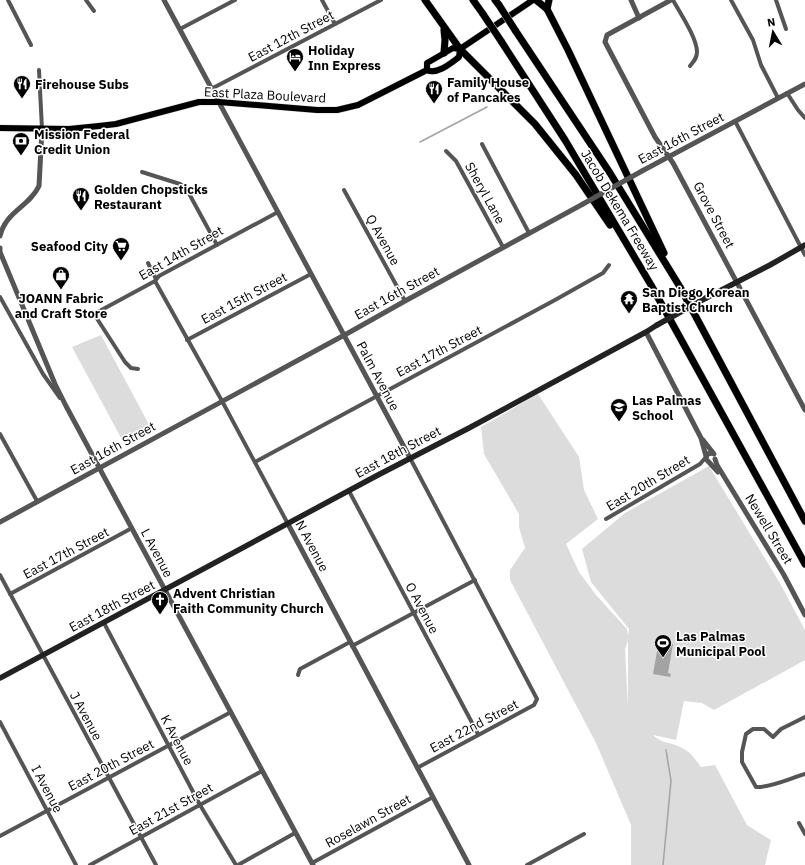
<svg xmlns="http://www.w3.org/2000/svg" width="805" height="865" viewBox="0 0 805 865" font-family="'IBM Plex Sans',sans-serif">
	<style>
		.green { fill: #dcdcdc; fill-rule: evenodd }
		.water { fill: #a3a3a3 }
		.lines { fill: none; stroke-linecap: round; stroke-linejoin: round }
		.stream { stroke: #a3a3a3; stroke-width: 1.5 }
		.primary-casing { stroke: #dbdbdb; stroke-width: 7 }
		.motorway-casing { stroke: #dbdbdb; stroke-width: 8 }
		.minor { stroke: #555; stroke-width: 4 }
		.tertiary { stroke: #555; stroke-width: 5 }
		.secondary { stroke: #222; stroke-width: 5.5 }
		.primary { stroke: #000; stroke-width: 6 }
		.motorway { stroke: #000; stroke-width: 7 }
		.motorway-bridge-casing { stroke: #dbdbdb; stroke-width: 8; stroke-linecap: butt }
		.tertiary-bridge { stroke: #555; stroke-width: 5 }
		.secondary-bridge { stroke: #222; stroke-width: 5.5 }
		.motorway-bridge { stroke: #000; stroke-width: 7 }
		.labels { text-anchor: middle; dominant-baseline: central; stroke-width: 3; stroke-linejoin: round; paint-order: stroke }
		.street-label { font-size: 13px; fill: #000; stroke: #fff }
		.poi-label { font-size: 13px; font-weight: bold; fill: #000; stroke: #fff; text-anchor: start }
	</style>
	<rect width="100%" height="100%" fill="#fff"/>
	<g class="green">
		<polygon points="101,335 153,432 126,447 72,347"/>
		<path d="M 538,394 L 579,457 L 584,490 L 598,519 L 566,544 L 579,572 L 596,595 L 627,629 L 628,636 L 629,629 L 591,582 L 582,549 L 625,513 L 709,466 L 781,585 L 805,630 L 805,660 L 714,710 L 702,703 L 684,701 L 676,740 L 653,735 C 664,745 669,741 680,747 C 690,751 695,759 701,767 L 715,765 L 747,825 L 771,840 L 765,865 L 631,865 L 631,825 L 596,743 L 510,580 L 510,570 L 525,548 L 519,527 L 519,514 L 484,454 L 481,427 ZM 628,641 L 628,707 L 625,649 Z"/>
	</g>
	<polygon class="water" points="659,640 673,644 668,673 671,674 670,677 653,674"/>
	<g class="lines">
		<g class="stream">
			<polyline points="420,142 487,107"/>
			<polyline points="663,865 671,781 666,750"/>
		</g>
		<defs>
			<g id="primary">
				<polyline points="427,70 427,63 453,48 460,49 533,0"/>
				<path d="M 0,128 L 69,129 L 99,126 L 116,124 L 199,102 L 219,102 L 317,110 L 337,110 L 358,105 L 427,70 C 437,75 451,63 459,57 L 460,49"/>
			</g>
			<g id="motorway">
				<polyline points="425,0 460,49 535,124 576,175 610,225"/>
				<polyline points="473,0 483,14"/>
				<polyline points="495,0 499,5"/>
				<polyline points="536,0 547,9 568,50 664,253"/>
				<polyline points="547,9 549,0"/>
				<polyline points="444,30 445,40 444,53"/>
				<polyline points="515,30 610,173 680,287 805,521"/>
				<polyline points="501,41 565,140 651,285 805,564"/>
			</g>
		</defs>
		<use href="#primary" class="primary-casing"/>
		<use href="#motorway" class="motorway-casing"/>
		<g class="minor">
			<polyline points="8,0 31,45"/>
			<polyline points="86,0 94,11"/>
			<polyline points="322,0 335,24"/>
			<path d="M 673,0 C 680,13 697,38 697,52 C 697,58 694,61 690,66"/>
			<polyline points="731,0 753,40 761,65 778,98"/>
			<polyline points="776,0 786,29"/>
			<polyline points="180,29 235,0"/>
			<polyline points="39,70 42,129"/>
			<polyline points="211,89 381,0"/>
			<polyline points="787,93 798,110 805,118"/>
			<polyline points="735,121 805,255"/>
			<polyline points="482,144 529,233"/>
			<polyline points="446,151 456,161 503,247"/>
			<polyline points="142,172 180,184 186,188 217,245"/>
			<polyline points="344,190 405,301"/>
			<polyline points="148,263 156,279"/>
			<polyline points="155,281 222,401 288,524"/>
			<polyline points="0,297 43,374 60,398"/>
			<polyline points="187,340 311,274"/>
			<polyline points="138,369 131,368 125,362 94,314 155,281 159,276 278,212"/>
			<polyline points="0,434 37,501"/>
			<polyline points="410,458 537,699 534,705 417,768"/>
			<polyline points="255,462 555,300 603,273 609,265"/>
			<polyline points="349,491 478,734"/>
			<polyline points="606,519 700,464 706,457"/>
			<polyline points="0,575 156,865"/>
			<polyline points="10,594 132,528"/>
			<polyline points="104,623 200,805 236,865"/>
			<polyline points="352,646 475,580"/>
			<polyline points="298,675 300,669 350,642"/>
			<path d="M 805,717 L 781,729 L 773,737 L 764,729 L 753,729 L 746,734 L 742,752 L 742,762 L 756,787 C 770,788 791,778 805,774"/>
			<polyline points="0,722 76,865"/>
			<polyline points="799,823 805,834"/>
			<polyline points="0,836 231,712"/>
			<polyline points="312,863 433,797"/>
			<polyline points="90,865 262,771"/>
			<polyline points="238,865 295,833"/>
			<polyline points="527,865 584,834"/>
		</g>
		<g class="tertiary">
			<polyline points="164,0 410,458"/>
			<polyline points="631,0 639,18"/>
			<polyline points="671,0 607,35 605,42 655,137 673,163 805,410"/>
			<polyline points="642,171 805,84"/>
			<path d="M 0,236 C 6,211 29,207 39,186 L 42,129"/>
			<polyline points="0,248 0,252 55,384 66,406 313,865"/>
			<polyline points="646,332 701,438 706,456"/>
			<polyline points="703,440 714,454"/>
			<polyline points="713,453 707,454 706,459 718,472"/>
			<polyline points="715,459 717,465 784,575 805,615"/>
			<polyline points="0,522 350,332 405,301 583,204"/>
			<polyline points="288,524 469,865"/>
		</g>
		<g class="secondary">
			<polyline points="706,298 770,265 805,245"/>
			<polyline points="0,678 378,475 469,428 646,332 657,325"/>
		</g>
		<use href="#primary" class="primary"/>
		<use href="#motorway" class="motorway"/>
		<defs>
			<g id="motorway-bridge">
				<polyline points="499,5 515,30"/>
				<polyline points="483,14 501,41"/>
			</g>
		</defs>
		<use href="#motorway-bridge" class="motorway-bridge-casing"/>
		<polyline class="tertiary-bridge" points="583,204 642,171"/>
		<polyline class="secondary-bridge" points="657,325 706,298"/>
		<use href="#motorway-bridge" class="motorway-bridge"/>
	</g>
	<defs>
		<symbol id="hotel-pin" viewBox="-11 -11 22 30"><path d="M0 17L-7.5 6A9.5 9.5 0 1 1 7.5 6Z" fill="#000" stroke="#fff"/><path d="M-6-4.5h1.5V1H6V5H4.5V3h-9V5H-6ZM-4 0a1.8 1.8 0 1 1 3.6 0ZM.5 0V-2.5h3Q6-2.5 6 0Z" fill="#fff"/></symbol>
		<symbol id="restaurant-pin" viewBox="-11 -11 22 30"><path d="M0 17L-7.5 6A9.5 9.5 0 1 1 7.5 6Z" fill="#000" stroke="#fff"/><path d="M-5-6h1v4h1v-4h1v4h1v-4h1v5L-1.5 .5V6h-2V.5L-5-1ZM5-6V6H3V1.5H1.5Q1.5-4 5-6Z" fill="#fff"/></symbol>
		<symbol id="bank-pin" viewBox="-11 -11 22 30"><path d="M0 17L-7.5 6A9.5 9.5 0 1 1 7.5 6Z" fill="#000" stroke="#fff"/><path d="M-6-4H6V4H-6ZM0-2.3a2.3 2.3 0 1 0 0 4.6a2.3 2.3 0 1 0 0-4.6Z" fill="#fff"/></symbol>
		<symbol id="supermarket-pin" viewBox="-11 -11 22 30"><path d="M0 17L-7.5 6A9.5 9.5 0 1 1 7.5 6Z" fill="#000" stroke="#fff"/><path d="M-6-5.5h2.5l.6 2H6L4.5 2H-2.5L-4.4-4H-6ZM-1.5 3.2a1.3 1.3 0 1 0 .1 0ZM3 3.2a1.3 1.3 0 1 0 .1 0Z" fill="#fff"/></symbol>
		<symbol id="shop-pin" viewBox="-11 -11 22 30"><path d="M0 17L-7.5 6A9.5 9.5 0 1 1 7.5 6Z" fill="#000" stroke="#fff"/><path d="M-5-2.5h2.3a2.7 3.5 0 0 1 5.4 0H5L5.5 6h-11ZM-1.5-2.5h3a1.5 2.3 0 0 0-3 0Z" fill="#fff"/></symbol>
		<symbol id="temple-pin" viewBox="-11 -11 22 30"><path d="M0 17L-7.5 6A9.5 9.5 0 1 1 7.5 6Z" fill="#000" stroke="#fff"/><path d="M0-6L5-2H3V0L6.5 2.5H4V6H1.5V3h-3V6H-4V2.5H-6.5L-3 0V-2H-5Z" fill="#fff"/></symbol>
		<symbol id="school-pin" viewBox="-11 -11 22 30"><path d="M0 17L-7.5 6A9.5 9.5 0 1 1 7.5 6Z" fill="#000" stroke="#fff"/><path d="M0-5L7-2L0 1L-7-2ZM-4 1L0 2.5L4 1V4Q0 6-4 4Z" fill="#fff"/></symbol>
		<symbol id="church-pin" viewBox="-11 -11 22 30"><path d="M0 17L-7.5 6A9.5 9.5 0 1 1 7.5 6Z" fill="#000" stroke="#fff"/><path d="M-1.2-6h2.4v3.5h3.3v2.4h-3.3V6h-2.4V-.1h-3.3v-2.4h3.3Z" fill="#fff"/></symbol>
		<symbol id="stadium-pin" viewBox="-11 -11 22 30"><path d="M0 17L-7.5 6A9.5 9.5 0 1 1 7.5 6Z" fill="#000" stroke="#fff"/><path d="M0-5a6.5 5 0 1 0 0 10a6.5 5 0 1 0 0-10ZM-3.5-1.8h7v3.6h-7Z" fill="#fff"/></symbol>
	</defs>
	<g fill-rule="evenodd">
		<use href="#hotel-pin" x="285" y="47" width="20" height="27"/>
		<use href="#restaurant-pin" x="12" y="74" width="20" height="27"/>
		<use href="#restaurant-pin" x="424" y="79" width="20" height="27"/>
		<use href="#bank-pin" x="11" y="131" width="20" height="27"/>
		<use href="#restaurant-pin" x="71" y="186" width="20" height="27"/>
		<use href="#supermarket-pin" x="111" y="236" width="20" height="27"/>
		<use href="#shop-pin" x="51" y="265" width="20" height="27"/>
		<use href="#temple-pin" x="619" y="289" width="20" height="27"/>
		<use href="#school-pin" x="609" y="397" width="20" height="27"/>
		<use href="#church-pin" x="150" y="590" width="20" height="27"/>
		<use href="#stadium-pin" x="653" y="633" width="20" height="27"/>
	</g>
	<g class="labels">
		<g class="street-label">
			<text transform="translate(291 36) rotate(-28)">East 12th Street</text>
			<text transform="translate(265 95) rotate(3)">East Plaza Boulevard</text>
			<text transform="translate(681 138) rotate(-28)">East 16th Street</text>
			<text transform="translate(485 193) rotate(61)">Sheryl Lane</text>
			<text transform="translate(620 210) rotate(59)">Jacob Dekema Freeway</text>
			<text transform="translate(714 215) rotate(62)">Grove Street</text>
			<text transform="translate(383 240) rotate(61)">Q Avenue</text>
			<text transform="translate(181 253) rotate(-30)">East 14th Street</text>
			<text transform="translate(397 293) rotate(-29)">East 16th Street</text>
			<text transform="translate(244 298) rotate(-28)">East 15th Street</text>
			<text transform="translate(439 351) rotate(-28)">East 17th Street</text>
			<text transform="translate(378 376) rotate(62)">Palm Avenue</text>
			<text transform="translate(113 448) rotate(-29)">East 16th Street</text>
			<text transform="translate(398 452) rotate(-28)">East 18th Street</text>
			<text transform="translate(648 483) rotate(-31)">East 20th Street</text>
			<text transform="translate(769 529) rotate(59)">Newell Street</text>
			<text transform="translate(312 546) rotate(62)">N Avenue</text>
			<text transform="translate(66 553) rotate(-28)">East 17th Street</text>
			<text transform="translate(157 553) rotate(62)">L Avenue</text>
			<text transform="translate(112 606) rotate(-28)">East 18th Street</text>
			<text transform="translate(422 608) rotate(62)">O Avenue</text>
			<text transform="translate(86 716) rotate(62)">J Avenue</text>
			<text transform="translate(474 726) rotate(-28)">East 22nd Street</text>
			<text transform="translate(177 740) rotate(62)">K Avenue</text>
			<text transform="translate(111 765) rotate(-28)">East 20th Street</text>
			<text transform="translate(47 789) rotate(62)">I Avenue</text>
			<text transform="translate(171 809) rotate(-29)">East 21st Street</text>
			<text transform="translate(368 821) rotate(-29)">Roselawn Street</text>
		</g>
		<g class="poi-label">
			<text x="308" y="50">Holiday<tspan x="308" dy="15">Inn Express</tspan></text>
			<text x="447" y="82">Family House<tspan x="447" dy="15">of Pancakes</tspan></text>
			<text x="35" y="84">Firehouse Subs</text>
			<text x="34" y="134">Mission Federal<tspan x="34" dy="15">Credit Union</tspan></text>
			<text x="94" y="189">Golden Chopsticks<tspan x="94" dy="15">Restaurant</tspan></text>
			<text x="108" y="246" text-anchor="end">Seafood City</text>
			<text x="642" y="292">San Diego Korean<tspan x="642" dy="15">Baptist Church</tspan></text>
			<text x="61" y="298" text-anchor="middle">JOANN Fabric<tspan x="61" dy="15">and Craft Store</tspan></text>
			<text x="632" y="400">Las Palmas<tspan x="632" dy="15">School</tspan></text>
			<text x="173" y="593">Advent Christian<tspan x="173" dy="15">Faith Community Church</tspan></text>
			<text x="676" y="636">Las Palmas<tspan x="676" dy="15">Municipal Pool</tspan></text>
		</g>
	</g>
	<g transform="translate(773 32) rotate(350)" stroke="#ffffff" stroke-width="3" paint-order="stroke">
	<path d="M0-3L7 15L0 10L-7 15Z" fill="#000000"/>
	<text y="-6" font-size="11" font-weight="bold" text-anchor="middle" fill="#000000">N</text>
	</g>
</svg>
